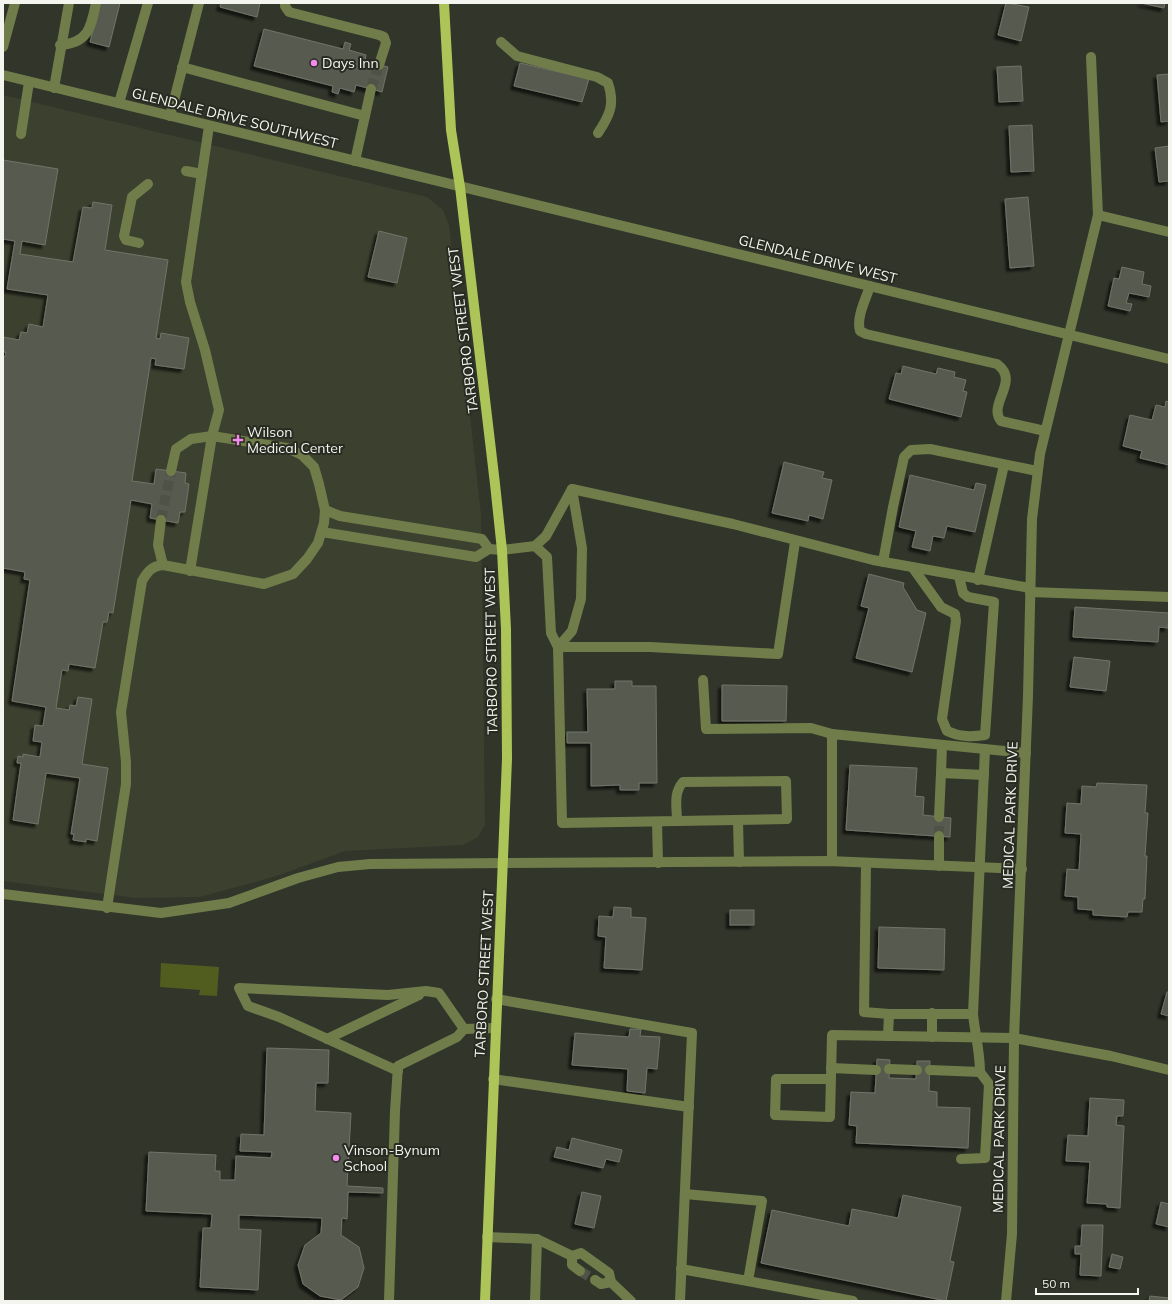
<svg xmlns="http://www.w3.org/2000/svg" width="1172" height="1304" viewBox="0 0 1172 1304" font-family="Mulish,sans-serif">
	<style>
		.built { fill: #3c402f }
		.green { fill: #515d1f }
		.building { fill: #575a4f; stroke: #717468; filter: url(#shadow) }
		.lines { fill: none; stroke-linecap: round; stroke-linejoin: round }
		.minor-tunnel { stroke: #4f5247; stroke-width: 10; stroke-dasharray: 10 5; stroke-linecap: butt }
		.minor { stroke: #717c4b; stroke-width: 10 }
		.major { stroke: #adc458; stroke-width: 10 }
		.poi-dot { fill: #f589ee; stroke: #282b21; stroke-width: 1.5 }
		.labels { text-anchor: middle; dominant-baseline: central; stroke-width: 4; stroke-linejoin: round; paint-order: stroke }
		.poi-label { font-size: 14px; fill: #f3f5ee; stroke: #282b21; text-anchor: start }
		.street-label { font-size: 14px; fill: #f3f5ee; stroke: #282b21 }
	</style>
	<defs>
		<filter id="shadow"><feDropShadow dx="-3.5" dy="3.5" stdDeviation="1" flood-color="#0009"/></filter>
	</defs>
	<rect width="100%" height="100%" fill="#32352a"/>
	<polygon class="built" points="3,95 427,197 443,210 449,225 481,515 485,825 478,837 463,845 345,851 277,876 200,897 136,898 3,881"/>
	<polygon class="green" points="161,963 219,967 217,996 199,995 200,990 160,987"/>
	<g class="building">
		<polygon points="100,3 120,3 109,47 90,42"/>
		<polygon points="221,3 260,3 257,17 220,7"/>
		<polygon points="1006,3 1029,7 1021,41 998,35"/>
		<polygon points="1141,3 1165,3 1164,8"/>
		<polygon points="264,29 343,49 345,42 351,44 349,50 366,55 365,61 388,67 382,92 356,85 354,92 340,88 338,94 332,92 333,86 254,66"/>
		<polygon points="520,63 589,79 582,102 514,86"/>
		<polygon points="1021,66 1023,101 999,102 997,67"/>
		<polygon points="1169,74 1169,121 1161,122 1157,75"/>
		<polygon points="1032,125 1034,171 1011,172 1009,126"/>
		<polygon points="1169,146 1169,181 1159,182 1155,148"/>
		<polygon points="3,160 58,169 45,245 22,241 20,254 73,262 83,207 92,208 93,202 112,205 105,250 168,260 156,338 160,339 161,333 189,338 184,369 155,365 156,359 151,358 132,481 154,484 156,469 186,473 185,483 189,484 185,512 180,512 178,523 150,518 152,504 131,500 113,613 109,612 107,622 103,622 95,668 69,664 68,671 62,670 56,708 69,710 70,705 76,706 78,697 92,699 82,764 108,768 97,841 86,839 86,842 73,840 74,834 71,834 80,778 46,773 38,824 13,820 21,763 17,763 18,756 23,757 23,754 40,757 42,742 33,741 35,725 43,726 46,707 12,701 30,580 24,579 25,572 3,568 3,356 5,357 6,352 3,352 3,337 19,340 21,332 27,333 29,324 43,327 48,295 7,289 15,241 3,239"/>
		<polygon points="1028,197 1034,266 1010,268 1005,199"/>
		<polygon points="379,231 407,238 397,283 368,277"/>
		<polygon points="1122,267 1144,272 1142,284 1151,286 1149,297 1129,293 1126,303 1132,304 1130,311 1108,306 1114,278 1119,279"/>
		<polygon points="903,366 936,374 938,368 955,372 954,377 966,380 963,391 967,392 961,417 889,399 896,373 901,374"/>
		<polygon points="1166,401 1169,402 1169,465 1140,458 1142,451 1123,446 1130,415 1152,420 1156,405 1165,407"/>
		<polygon points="784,462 824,472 822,478 832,480 823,519 809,515 808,521 772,513"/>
		<polygon points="910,475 974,490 976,483 986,485 975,532 947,526 944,538 933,536 930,551 912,547 916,531 899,527"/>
		<polygon points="869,574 904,583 903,587 917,610 926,613 912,672 856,658 869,608 861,606"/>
		<polygon points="1075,607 1169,613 1168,628 1159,627 1158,642 1073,637"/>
		<polygon points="1074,657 1110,661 1106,691 1070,687"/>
		<polygon points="615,681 632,681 632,686 656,686 657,783 639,783 639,790 620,790 620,785 591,786 591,743 567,743 567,732 588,732 587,689 615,689"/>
		<polygon points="722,685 787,686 786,721 722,721"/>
		<polygon points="850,765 917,768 915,796 924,797 923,815 951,818 950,837 846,830"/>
		<polygon points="1097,783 1147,785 1145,813 1148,813 1145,856 1147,856 1145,899 1143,899 1142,912 1128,912 1127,917 1093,915 1093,910 1078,909 1078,897 1065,896 1067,869 1079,870 1081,834 1065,833 1067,803 1081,804 1082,786 1096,787"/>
		<polygon points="614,907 631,908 631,917 646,918 642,970 604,968 606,937 598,936 599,916 613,917"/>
		<rect x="730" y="910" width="24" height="15"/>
		<polygon points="879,927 945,929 944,970 878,968"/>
		<polygon points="1167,992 1169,992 1169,1016 1161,1014"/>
		<polygon points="630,1029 641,1029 640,1036 660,1037 657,1069 647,1068 645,1093 627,1091 628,1069 572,1065 575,1033 629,1037"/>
		<polygon points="267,1048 329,1050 328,1083 316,1083 315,1111 351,1113 347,1186 383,1188 383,1193 348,1192 347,1219 342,1218 341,1235 359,1247 364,1268 358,1287 341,1300 320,1296 303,1284 298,1265 305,1245 321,1233 322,1218 239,1215 239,1229 261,1230 258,1290 200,1287 203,1228 211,1228 212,1214 146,1211 149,1152 216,1155 215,1171 220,1171 220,1180 235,1180 236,1156 271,1158 272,1152 240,1151 241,1134 264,1135"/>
		<polygon points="877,1059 890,1060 889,1078 916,1079 917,1061 930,1061 929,1091 937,1092 937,1107 970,1108 968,1148 856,1143 857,1126 849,1125 851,1092 875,1093"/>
		<polygon points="1090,1098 1124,1100 1123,1116 1117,1116 1116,1125 1124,1126 1120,1208 1107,1207 1107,1204 1087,1203 1090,1162 1066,1161 1068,1135 1088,1136"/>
		<polygon points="572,1138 622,1150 619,1162 606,1159 603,1168 554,1157 557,1147 569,1150"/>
		<polygon points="582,1192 601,1196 594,1228 575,1224"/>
		<polygon points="903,1195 961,1207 950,1261 954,1262 946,1301 761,1263 772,1210 849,1226 852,1209 898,1218"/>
		<polygon points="1161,1202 1169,1204 1169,1227 1156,1224"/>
		<polygon points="1082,1225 1103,1225 1101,1276 1080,1275 1081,1254 1075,1254 1075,1246 1081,1246"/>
		<polygon points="1112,1254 1123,1257 1120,1269 1109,1267"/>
		<polygon points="1150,1296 1169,1298 1169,1301 1149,1301"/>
	</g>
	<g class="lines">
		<g class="minor-tunnel">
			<polyline points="371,89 379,65"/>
			<polyline points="161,520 171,471"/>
			<polyline points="939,836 939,817"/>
			<polyline points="580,1271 595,1280"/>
		</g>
		<g class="minor">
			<polyline points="285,3 285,6 289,12 379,35 384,37 386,43 379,65"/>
			<path d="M 501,42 L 517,56 L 597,77 L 608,83 C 615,104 610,115 598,133"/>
			<path d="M 60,45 C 88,43 91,28 96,3"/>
			<polyline points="3,47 15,3"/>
			<polyline points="182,67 365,116"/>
			<polyline points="3,75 1169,359"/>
			<polyline points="54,88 69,3"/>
			<polyline points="119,103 148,3"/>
			<polyline points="170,116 199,3"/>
			<polyline points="21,134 29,82"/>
			<polyline points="355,161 371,89"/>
			<polyline points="186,171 202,174"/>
			<polyline points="1098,215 1169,232"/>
			<polyline points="139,243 126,240 124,236 132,197 148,184"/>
			<path d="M 870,286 C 866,299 856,317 860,331 L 866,334 L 997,364 C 1021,381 987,404 1001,421 L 1045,431"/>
			<polyline points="325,510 340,516 482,539 489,549"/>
			<polyline points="161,520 158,545 163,565"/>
			<polyline points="322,532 476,557 489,549 502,550 535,546 546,536 572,489 733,524 873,560 1030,588"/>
			<path d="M 535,546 L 547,557 L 551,633 L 558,647 L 562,823 L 787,819 L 786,781 L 683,782 C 673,793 677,808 677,821"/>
			<polyline points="883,562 893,507 904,457 911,450 930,449 1037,471"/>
			<path d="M 913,568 L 941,607 L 955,614 L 956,621 L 942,719 L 947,731 C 960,737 971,737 985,735 L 994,602 L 968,597 L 963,593 L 959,576"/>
			<polyline points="190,571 212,436 219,410 205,350 190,302 186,282 209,126"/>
			<polyline points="978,580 1004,465"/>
			<polyline points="1030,592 1169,597"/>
			<polyline points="558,647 650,647 778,654 795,542"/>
			<polyline points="558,647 572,631 581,599 582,548 572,489"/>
			<polyline points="703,680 706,729 811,728 832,734"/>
			<polyline points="941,773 942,745"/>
			<polyline points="939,817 941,773 984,775"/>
			<polyline points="738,820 739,862"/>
			<polyline points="657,822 658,863"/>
			<polyline points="939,836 939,866"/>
			<polyline points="832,861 832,734 1026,753"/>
			<polyline points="866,864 864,1012 889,1014 973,1014"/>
			<polyline points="3,894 161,913 229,903 298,878 338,867 370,864 828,861 1022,869"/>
			<path d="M 107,908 L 126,784 L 126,762 L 121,712 L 142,581 C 148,571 152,566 163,565 L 264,584 L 293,574 L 307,559 L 318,543 L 324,523 L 325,510 L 319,484 L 314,467 L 302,455 L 287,448 L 212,436 L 191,439 L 176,449 L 171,471"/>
			<polyline points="496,999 692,1033 680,1301"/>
			<polyline points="932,1013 932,1037"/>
			<polyline points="888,1036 889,1014"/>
			<polyline points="327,1039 419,995"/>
			<polyline points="831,1068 876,1070"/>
			<polyline points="889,1069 917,1070"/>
			<path d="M 930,1070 L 980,1072 C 980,1052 975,1034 973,1014 L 985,749"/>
			<polyline points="398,1071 279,1017 248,1006 239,988 388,995 426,991 439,993 464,1029"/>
			<polyline points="493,1079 689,1107"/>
			<polyline points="831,1079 776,1079 775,1115 830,1117 832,1035 1014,1038 1111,1056 1169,1070"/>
			<polyline points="961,1159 985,1158 989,1084 980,1072"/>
			<polyline points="487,1237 537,1239 572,1256 581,1253 609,1273 611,1282 631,1301"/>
			<polyline points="572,1256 572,1265 580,1271"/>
			<polyline points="681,1269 748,1281 762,1201 685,1194"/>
			<polyline points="595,1280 601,1284 611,1282"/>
			<polyline points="748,1281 853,1301"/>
			<polyline points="389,1301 395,1111 398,1066 457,1037 464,1029 495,1028"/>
			<polyline points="535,1301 537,1239"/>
			<polyline points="1006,1301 1012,1234 1014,1038 1028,696 1032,519 1040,454 1098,215 1091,57"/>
		</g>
		<polyline class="major" points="444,3 451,130 460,187 495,484 502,550 506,629 507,759 485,1301"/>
	</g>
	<g class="poi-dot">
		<circle cx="314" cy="63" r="4"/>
		<path d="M236 434h4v4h4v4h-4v4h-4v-4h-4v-4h4z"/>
		<circle cx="336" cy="1158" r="4"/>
	</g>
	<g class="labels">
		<g class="poi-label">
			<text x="322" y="63">Days Inn</text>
			<text x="247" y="432">Wilson<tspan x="247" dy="16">Medical Center</tspan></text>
			<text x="344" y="1150">Vinson-Bynum<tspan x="344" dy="16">School</tspan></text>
		</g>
		<g class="street-label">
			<text transform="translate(235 118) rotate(14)">GLENDALE DRIVE SOUTHWEST</text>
			<text transform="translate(818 259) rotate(14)">GLENDALE DRIVE WEST</text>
			<text transform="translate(463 330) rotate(-97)">TARBORO STREET WEST</text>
			<text transform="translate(491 651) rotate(-91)">TARBORO STREET WEST</text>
			<text transform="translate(1010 815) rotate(-88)">MEDICAL PARK DRIVE</text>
			<text transform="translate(484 974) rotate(-87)">TARBORO STREET WEST</text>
			<text transform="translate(999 1139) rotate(-89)">MEDICAL PARK DRIVE</text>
		</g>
	</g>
	<rect width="1172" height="1304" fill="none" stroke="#f3f5ee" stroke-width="8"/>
	<path d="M1036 1288v6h102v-6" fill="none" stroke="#f3f5ee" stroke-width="2"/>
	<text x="1042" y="1288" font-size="12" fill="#f3f5ee" stroke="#282b21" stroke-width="3" paint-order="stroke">50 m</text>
</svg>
